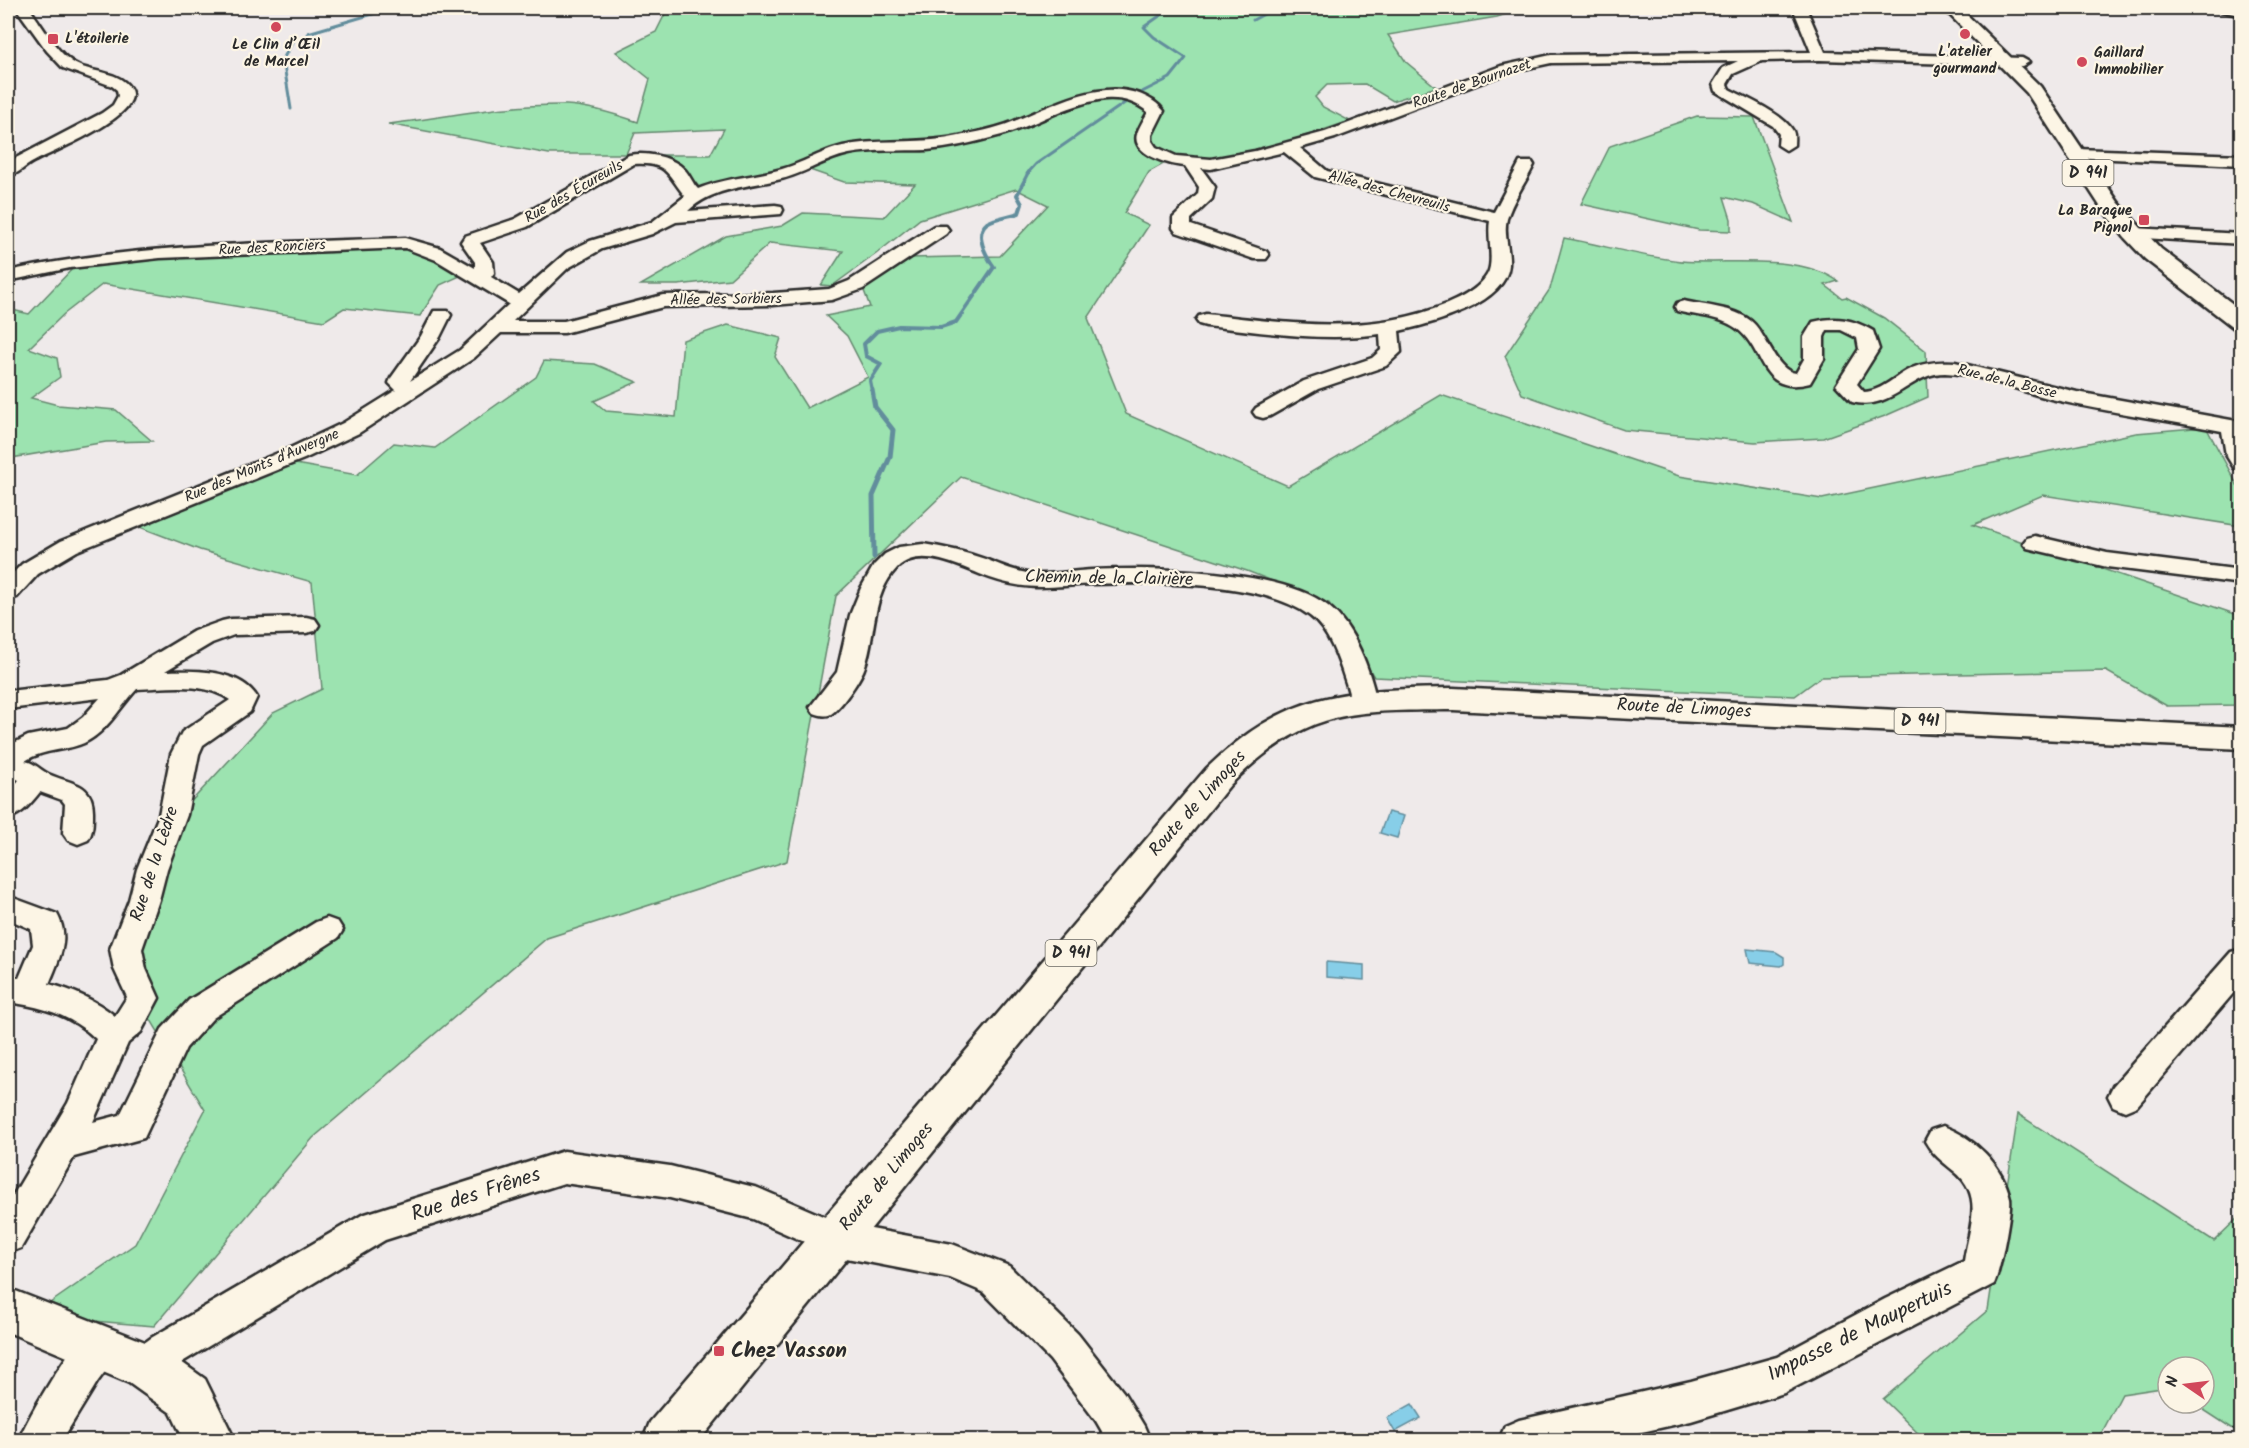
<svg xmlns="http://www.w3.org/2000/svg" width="2249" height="1448" viewBox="0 0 2249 1448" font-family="Kalam,sans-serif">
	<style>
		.green { fill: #9ce3b0; stroke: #64876e; stroke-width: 1.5 }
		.water { fill: #87cee8; stroke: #628d9c; stroke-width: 1.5 }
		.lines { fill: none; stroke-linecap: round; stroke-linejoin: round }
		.stream-far2 { stroke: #628d9c; stroke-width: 3 }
		.stream-far1 { stroke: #628d9c; stroke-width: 4 }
		.stream { stroke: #628d9c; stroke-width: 5 }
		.minor-casing { stroke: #2b2b2b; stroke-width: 5 }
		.major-casing { stroke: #2b2b2b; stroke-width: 5 }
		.minor { fill: #fcf5e5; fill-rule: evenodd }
		.major { fill: #fcf5e5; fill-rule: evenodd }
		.poi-dot { fill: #d1495b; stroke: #fcf5e5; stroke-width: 2 }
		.labels { text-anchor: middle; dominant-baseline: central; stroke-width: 4.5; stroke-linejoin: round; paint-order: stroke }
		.far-poi-label { font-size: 15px; font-weight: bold; fill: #2b2b2b; stroke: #fcf5e5; text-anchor: start }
		.far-street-label { font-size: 15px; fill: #2b2b2b; stroke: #fcf5e5 }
		.shield { fill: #fcf5e5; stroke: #6a6863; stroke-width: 1.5 }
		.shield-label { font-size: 16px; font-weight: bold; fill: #2b2b2b }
		.street-label { font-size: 18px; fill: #2b2b2b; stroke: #fcf5e5 }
		.near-street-label { font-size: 21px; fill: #2b2b2b; stroke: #fcf5e5 }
		.near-poi-label { font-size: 21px; font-weight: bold; fill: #2b2b2b; stroke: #fcf5e5; text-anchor: start }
	</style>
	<rect width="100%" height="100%" fill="#efeaea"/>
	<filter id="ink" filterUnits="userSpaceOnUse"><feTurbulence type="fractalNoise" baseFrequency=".0167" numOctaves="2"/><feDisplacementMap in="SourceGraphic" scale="12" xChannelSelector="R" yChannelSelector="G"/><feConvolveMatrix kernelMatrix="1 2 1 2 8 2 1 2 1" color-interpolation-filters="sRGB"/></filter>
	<g filter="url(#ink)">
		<g class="green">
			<path d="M 668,8 L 1525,8 L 1497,17 L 1388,35 L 1406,62 L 1436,87 L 1393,101 L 1365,84 L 1327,85 L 1315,97 L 1323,107 L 1350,121 L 1281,144 L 1200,161 L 1165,163 L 1149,172 L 1124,213 L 1149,225 L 1088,318 L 1126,414 L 1288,486 L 1441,395 L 1679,476 L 1822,499 L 2136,433 L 2206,427 L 2241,492 L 2241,526 L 2043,495 L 1973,525 L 2241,616 L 2241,705 L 2167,706 L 2106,671 L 1821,677 L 1795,696 L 1374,677 L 1329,603 L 1247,571 L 961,477 L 836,596 L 787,861 L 547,938 L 313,1138 L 154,1326 L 94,1321 L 50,1303 L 135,1244 L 205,1110 L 115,960 L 161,834 L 273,713 L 322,689 L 312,582 L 200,550 L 137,526 L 290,463 L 357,475 L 394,443 L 435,448 L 536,377 L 544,361 L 595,364 L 637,382 L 594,401 L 606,411 L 676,417 L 683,340 L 728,325 L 781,338 L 775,357 L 807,408 L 868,377 L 847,336 L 826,316 L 870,307 L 863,288 L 909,258 L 1000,256 L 1048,205 L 1016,189 L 920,219 L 876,254 L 832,286 L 821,285 L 843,251 L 770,243 L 730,279 L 678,285 L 641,285 L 726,236 L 782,226 L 803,213 L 884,217 L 915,184 L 844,182 L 807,169 L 700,188 L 685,170 L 656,155 L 710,155 L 724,129 L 635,133 L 626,154 L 549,154 L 388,124 C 447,117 506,104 566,105 C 590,106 615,114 638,122 L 650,79 L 616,52 L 656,32 Z"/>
			<polygon points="1697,116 1754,117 1793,222 1753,204 1724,197 1731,219 1731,231 1699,230 1581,204 1610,146"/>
			<path d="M 1564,238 C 1602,245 1642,257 1681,261 C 1729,265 1797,253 1838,281 L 1825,285 L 1842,298 L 1846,297 L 1884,318 L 1926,351 L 1928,397 L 1885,416 L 1823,438 L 1755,442 L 1624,430 L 1522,394 L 1505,356 L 1550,289 Z"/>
			<polygon points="413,247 456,269 460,276 440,285 420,316 344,308 324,321 103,284 64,314 29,348 57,358 60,377 31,398 58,405 116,410 152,441 106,442 11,458 10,426 8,426 8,309 29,314 76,265 163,256"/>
			<polygon points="2018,1114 2214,1241 2241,1215 2241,1434 2193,1403 2204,1403 2204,1367 2168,1367 2168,1387 2122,1394 2098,1440 1925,1440 1883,1399 1988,1310"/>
		</g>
		<g class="water">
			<polygon points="1388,812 1404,816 1397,838 1380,833"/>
			<polygon points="1747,949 1776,952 1784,957 1784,964 1781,966 1750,963"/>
			<polygon points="1326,962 1364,965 1364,980 1326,977"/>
			<polygon points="1412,1404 1421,1418 1395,1432 1387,1418"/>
		</g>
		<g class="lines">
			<g class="stream-far2">
				<polyline points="1253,20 1275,8"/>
				<polyline points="308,33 393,8"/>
				<polyline points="1138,94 1170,78 1186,58 1154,37 1144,27 1171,8"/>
				<polyline points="291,109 283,59 296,36"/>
				<polyline points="1027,174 1036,164 1129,100"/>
			</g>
			<path class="stream-far1" d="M 872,391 L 870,381 L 881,364 L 866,356 L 864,344 L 877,331 L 899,326 L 941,327 L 956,322 L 994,267 C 987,257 973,234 987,223 C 994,218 1010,216 1019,213 L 1022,204 L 1017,195 L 1029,172"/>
			<polyline class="stream" points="872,390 875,407 893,430 890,457 873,496 874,557"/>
			<defs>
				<g id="minor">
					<path d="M 16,8 L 29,8 C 44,27 57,56 80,66 C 96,73 120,72 130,88 C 147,114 54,151 35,161 C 26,165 18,174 8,177 L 8,164 L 14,159 L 102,113 L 113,105 L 118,96 L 117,90 L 112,86 L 63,68 L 47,51 Z"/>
					<path d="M 1793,8 L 1806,8 L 1825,52 L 2022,58 L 2029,62 L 2022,66 L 1820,60 L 1762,61 L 1733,74 L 1727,84 L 1729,89 C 1746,98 1784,114 1793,131 C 1795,135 1794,140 1794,145 L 1786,150 L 1778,145 L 1779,134 L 1773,126 L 1715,91 L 1713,84 L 1723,68 L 1738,61 L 1551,63 L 1510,72 L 1335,138 L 1300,148 L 1327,171 L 1494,212 L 1520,162 L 1532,162 L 1534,165 C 1526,182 1512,201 1507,219 C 1503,235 1510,249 1509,265 C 1505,305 1431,324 1399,331 L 1401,352 L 1386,366 L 1318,389 L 1270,416 L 1263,418 L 1256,416 L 1253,412 L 1256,408 L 1304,381 L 1372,358 L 1381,350 L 1380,334 C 1323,342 1263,332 1206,326 L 1199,324 L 1196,320 L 1199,316 L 1206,314 C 1286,323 1370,336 1447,304 C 1461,298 1479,289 1487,275 C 1495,262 1487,238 1490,221 L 1315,177 L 1284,152 L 1211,169 L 1201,168 L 1215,187 L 1212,199 L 1191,219 L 1191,225 L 1266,251 L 1269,255 L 1266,259 L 1254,259 L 1176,232 L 1173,228 L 1173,218 L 1198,194 L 1199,187 L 1185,166 C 1171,165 1131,155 1137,134 C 1139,127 1144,119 1148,112 C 1135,102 1123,98 1106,99 C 1067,103 1032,128 994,137 C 972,143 950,148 927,150 C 901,151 875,149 849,154 C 824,159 803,175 777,180 C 746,187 712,188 688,211 L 775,205 L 781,206 L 783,210 L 781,214 L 676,222 L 652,234 L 602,249 L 568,268 L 513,321 L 564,321 L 663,295 L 773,293 L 829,289 L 849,281 L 934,226 L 946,226 L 949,230 L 946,234 L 863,289 L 832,300 L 773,305 L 663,307 L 564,333 L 501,333 L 474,358 L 359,433 L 304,459 L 77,551 L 38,574 L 17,597 L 8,599 L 8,578 L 22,564 L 61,541 L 288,449 L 343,423 L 396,390 L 389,383 L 391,378 L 421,336 L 434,311 L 448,311 L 451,315 L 440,337 L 410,381 L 460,350 L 509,304 L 436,260 L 405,248 L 160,258 L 70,268 L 8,281 L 8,271 C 138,243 272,243 405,238 L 440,248 L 475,268 L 475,262 L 461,242 L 465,236 L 515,219 L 629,155 C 646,152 671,156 684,169 C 690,175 692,183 698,189 C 724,178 754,177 782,169 C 807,162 827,147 854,144 C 889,139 924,144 959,136 C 976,132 995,129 1012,122 C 1042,110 1073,93 1106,90 C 1126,88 1151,94 1164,111 L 1152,135 L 1152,141 L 1156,147 L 1176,156 L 1211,159 L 1255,151 L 1325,132 L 1501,66 L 1551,55 L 1811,52 ZM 634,164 C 668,162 667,174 685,196 L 652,222 L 590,241 L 567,252 L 519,294 L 491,277 L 494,273 L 493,262 L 480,243 L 527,227 Z"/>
					<polygon points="2219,8 2242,8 2242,16 2221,11"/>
					<polygon points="2076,149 2242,155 2242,165 2070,157 2068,154"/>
					<polygon points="2133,228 2242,234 2242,244 2127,237 2124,233 2127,229"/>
					<path d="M 1684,301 C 1705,306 1734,307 1751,321 C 1767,334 1776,372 1796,373 L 1804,359 L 1804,337 L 1813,322 C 1836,316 1853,319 1873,331 L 1879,349 L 1857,384 L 1864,392 C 1883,391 1896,375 1912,368 C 1926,362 1940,361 1955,362 L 2077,392 L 2242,422 L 2242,469 L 2234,468 L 2226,455 L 2222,431 C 2165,420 2108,412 2051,399 C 2016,390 1981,374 1945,373 C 1910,373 1892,412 1852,402 L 1836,385 L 1859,349 L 1857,338 L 1841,330 L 1827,330 L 1824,337 L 1824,359 L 1810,383 C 1758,396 1766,349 1736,328 C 1719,316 1696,316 1677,311 L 1675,307 L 1677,303 Z"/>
					<polygon points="2035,536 2107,553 2242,570 2242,584 2107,567 2027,548 2023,543 2027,538"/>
					<path d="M 923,544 C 944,547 965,552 985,559 C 1000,565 1016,572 1033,574 C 1053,575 1072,571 1092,570 C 1151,567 1281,569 1328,606 C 1355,627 1370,670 1377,702 L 1373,708 L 1364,711 L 1355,708 C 1350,700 1349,692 1346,683 C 1339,661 1329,630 1310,616 C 1262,580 1151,582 1093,584 C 1053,586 1030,592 990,578 C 964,569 921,544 897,568 C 871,595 876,635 865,666 C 862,677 841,708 831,714 C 825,717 820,715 814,713 L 810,707 L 837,672 L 850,615 L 861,588 L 874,565 L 885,554 L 899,547 Z"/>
					<path d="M 306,617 L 315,619 L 319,625 L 315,631 L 306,633 L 234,635 L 212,643 L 165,671 C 195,670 240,669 257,697 L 250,712 L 203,745 L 199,754 L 187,815 L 167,869 L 159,900 L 142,949 L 146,969 L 159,998 L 141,1032 L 128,1043 L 93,1122 L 120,1115 L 162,1029 L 189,1000 L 316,922 L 327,918 L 338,922 L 343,930 L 338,938 L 213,1018 L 186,1048 L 144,1138 L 74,1157 L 21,1248 L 8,1253 L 8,1204 L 68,1103 L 96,1039 C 70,1014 42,1007 8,1002 L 8,976 L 19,978 L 33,945 L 31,929 L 8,919 L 8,896 L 57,914 C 71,939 59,959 49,984 C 73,990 95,1000 115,1016 L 127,997 L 114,969 L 110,949 L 129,900 L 137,869 L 159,815 L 171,754 L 182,732 L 230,700 C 204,681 167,688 137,689 C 120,707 107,732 84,743 C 63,752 46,748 25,761 C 34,763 37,767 45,772 C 66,785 94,779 93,813 C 93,824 93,832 88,840 L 78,844 L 68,840 L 63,833 L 65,804 L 62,800 L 40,792 C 30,804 23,814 8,818 L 8,793 L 19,780 L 8,775 L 8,746 L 28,736 L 68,728 L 83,717 L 100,698 L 8,709 L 8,691 L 108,680 L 121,675 L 194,631 L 222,621 L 231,619 Z"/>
					<polygon points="2242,949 2242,983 2137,1106 2125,1111 2113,1106 2108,1096 2113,1086 2231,952"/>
					<path d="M 1943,1126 C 1974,1137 2003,1165 2010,1198 C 2012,1210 2000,1272 1994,1284 L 1784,1393 L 1691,1421 L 1606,1440 L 1499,1440 L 1505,1426 L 1519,1420 L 1691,1381 L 1777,1357 L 1885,1299 L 1964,1261 C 1969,1226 1985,1196 1954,1171 C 1943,1162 1932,1154 1925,1141 L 1931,1130 Z"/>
					<polygon points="564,1151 670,1166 758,1188 839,1223 952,1244 1009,1266 1078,1334 1124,1393 1144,1426 1150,1440 1107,1440 1096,1421 1050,1360 983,1292 950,1278 836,1256 753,1219 670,1198 564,1183 385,1240 179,1364 160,1380 146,1385 132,1380 126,1366 132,1352 151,1338 362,1215"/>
					<path d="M 99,1329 L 113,1335 L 119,1348 L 113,1361 L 98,1381 L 62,1440 L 19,1440 C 25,1422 70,1345 86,1334 C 90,1332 95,1331 99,1329 Z"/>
				</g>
				<g id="major">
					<polygon points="1943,8 1960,8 2040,86 2118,202 2141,228 2161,249 2242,311 2242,330 2234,328 2145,259 2125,238 2100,206 2027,93"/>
					<path d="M 1453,688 L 2242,727 L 2242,749 L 1453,710 C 1350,711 1307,708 1230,785 L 700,1440 L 643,1440 L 650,1422 L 1206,769 C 1288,690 1345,690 1453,688 Z"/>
					<polygon points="8,1288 163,1349 205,1379 235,1440 184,1440 171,1413 129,1383 8,1332"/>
				</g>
			</defs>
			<use href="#minor" class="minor-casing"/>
			<use href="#major" class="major-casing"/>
			<use href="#minor" class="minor"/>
			<use href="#major" class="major"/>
		</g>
	</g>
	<g class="poi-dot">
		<circle cx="276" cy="27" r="6"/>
		<circle cx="1965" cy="34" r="6"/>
		<rect x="47" y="33" width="12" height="12" rx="3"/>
		<circle cx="2082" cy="62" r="6"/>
		<rect x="2138" y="214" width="12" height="12" rx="3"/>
		<rect x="713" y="1345" width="12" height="12" rx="3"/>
	</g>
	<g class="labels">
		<g class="far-poi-label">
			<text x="65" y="39">L'étoilerie</text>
			<text x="276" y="45" text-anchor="middle">Le Clin d’Œil<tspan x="276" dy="17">de Marcel</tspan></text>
			<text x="1965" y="52" text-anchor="middle">L'atelier<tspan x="1965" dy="17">gourmand</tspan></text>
			<text x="2094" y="53">Gaillard<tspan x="2094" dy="17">Immobilier</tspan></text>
			<text x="2132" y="211" text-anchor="end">La Baraque<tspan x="2132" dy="17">Pignol</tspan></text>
		</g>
		<g class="far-street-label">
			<text transform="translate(1472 84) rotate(-19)">Route de Bournazet</text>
			<text transform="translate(574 192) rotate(-30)">Rue des Écureuils</text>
			<text transform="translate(1389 192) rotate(15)">Allée des Chevreuils</text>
			<text transform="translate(272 248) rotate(-3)">Rue des Ronciers</text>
			<text transform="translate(726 300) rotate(-1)">Allée des Sorbiers</text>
			<text transform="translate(2007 382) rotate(14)">Rue de la Bosse</text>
			<text transform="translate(262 466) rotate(-23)">Rue des Monts d'Auvergne</text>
		</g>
		<g class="shield">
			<rect x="2062.5" y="160" width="51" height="26" rx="4.5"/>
			<rect x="1894.5" y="708" width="51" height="26" rx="4.5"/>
			<rect x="1045.5" y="940" width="51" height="26" rx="4.5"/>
		</g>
		<g class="shield-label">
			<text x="2088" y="173">D 941</text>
			<text x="1920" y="721">D 941</text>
			<text x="1071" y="953">D 941</text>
		</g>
		<g class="street-label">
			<text transform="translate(1109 579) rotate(1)">Chemin de la Clairière</text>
			<text transform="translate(1684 709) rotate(3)">Route de Limoges</text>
			<text transform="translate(1198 804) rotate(-48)">Route de Limoges</text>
			<text transform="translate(155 864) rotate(-72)">Rue de la Lèdre</text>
			<text transform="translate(887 1177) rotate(-50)">Route de Limoges</text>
		</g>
		<g class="near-street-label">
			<text transform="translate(476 1195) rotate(-18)">Rue des Frênes</text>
			<text transform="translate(1860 1332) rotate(-26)">Impasse de Maupertuis</text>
		</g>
		<g class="near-poi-label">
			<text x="731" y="1351">Chez Vasson</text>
		</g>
	</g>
	<rect width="2249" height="1448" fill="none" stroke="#fcf5e5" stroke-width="30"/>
	<rect x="15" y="15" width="2219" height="1418" fill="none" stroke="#2b2b2b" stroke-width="2" filter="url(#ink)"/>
	<g transform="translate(2186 1385) rotate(284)"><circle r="28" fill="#fcf5e5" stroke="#a8a49b" stroke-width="1.5"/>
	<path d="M0-4.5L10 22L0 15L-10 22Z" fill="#d1495b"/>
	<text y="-9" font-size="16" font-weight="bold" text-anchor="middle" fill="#2b2b2b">N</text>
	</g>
</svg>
